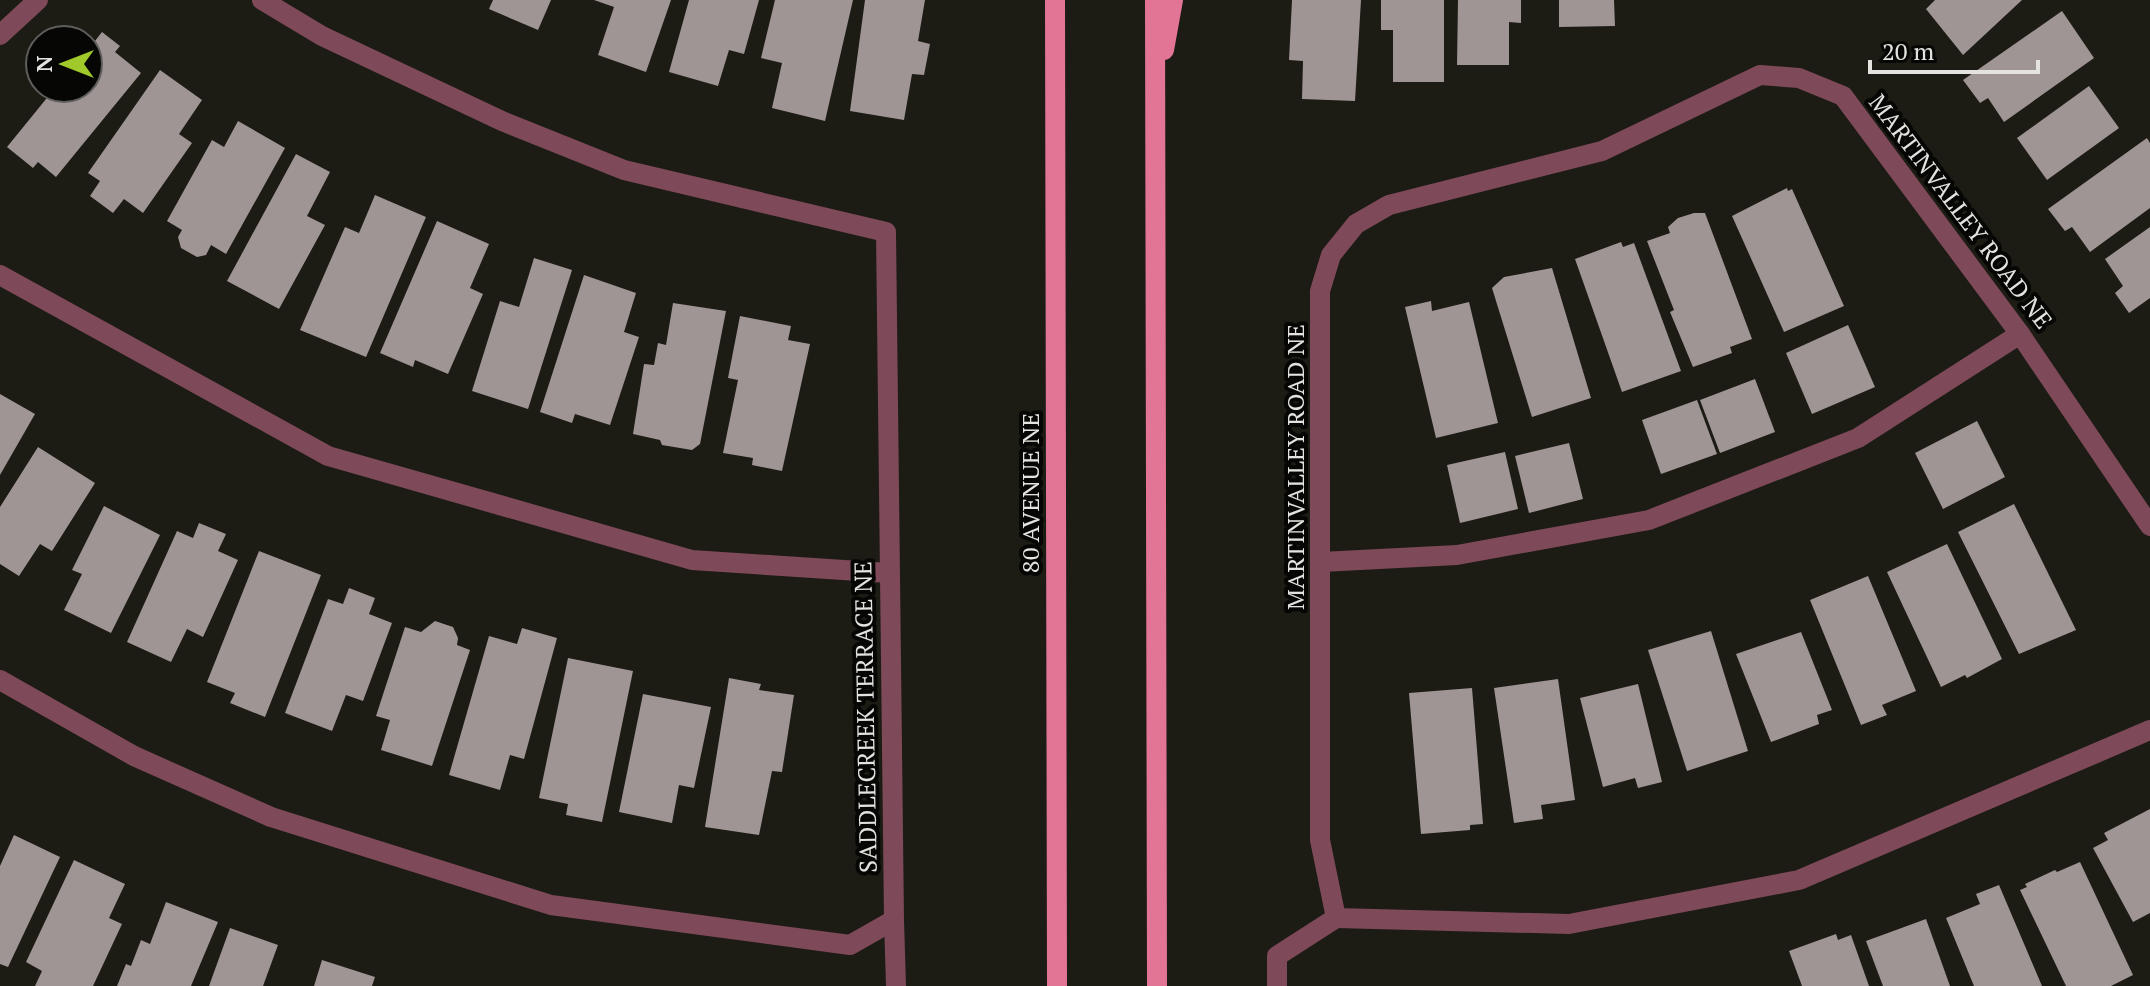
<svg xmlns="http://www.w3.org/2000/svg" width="2150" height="986" viewBox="0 0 2150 986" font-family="'PT Serif',serif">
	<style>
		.building { fill: #a09595 }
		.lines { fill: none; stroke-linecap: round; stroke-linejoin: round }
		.minor { stroke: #7e4958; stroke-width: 20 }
		.major { stroke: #e27596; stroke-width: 20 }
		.labels { text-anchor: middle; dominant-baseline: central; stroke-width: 8; stroke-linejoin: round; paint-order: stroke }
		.street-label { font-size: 24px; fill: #e4e3df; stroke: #060604 }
	</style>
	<rect width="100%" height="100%" fill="#1c1b14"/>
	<g class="building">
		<polygon points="493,0 551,0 538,30 489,9"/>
		<polygon points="594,0 671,0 646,72 598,55 614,7"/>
		<polygon points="689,0 759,0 744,54 729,50 718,86 669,72"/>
		<polygon points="775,0 853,0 825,121 772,108 782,63 761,58"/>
		<polygon points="865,0 925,0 918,41 930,44 924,75 912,74 904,120 850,111"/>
		<polygon points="1292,0 1361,0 1355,101 1302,99 1303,61 1289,60"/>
		<polygon points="1381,0 1444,0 1444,82 1393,82 1393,30 1381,30"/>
		<polygon points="1458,0 1521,0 1521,23 1509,22 1509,65 1457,65"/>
		<polygon points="1559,0 1614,0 1615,26 1559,27"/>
		<polygon points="1935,0 2022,0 1963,55 1926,9"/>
		<polygon points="2062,11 2094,58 2004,122 1988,98 1980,103 1963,80"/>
		<polygon points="102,32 120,46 115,52 141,73 56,177 38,162 33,168 7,147 55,88 88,88 88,50"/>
		<polygon points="160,70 202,100 179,134 192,143 143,213 124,199 113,213 90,196 100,181 88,173"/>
		<polygon points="2089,86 2119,128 2047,180 2017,138"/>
		<polygon points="238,121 285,148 226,254 211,245 206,255 197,257 181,248 178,237 182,230 167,221 212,140 224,147"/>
		<polygon points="2147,138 2150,143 2150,208 2090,252 2072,227 2065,231 2048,209"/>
		<polygon points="296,154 330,172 307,216 325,225 279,309 227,281"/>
		<polygon points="1787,188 1788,191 1792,189 1844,306 1784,332 1732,216"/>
		<polygon points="375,195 426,217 366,357 300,330 345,227 359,233"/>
		<polygon points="1694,213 1705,213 1752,339 1730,347 1732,353 1693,367 1670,312 1674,310 1647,241 1670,233 1668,227 1678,218"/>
		<polygon points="437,221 489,244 470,288 483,294 448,374 415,360 413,367 380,353"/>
		<polygon points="2150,227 2150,298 2129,313 2115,293 2123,286 2105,259"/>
		<polygon points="1621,242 1623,247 1634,243 1681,371 1622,392 1575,259"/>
		<polygon points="534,258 572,270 528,409 472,391 500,301 519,307"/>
		<polygon points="1552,268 1591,398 1532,417 1492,288 1504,277"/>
		<polygon points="584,275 636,293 624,332 639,337 610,425 575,414 572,423 540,412"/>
		<polygon points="1431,301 1432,311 1469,302 1498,423 1436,438 1405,307"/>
		<polygon points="673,303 726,311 700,444 692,450 662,445 660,440 633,434 644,364 654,365 658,343 666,345"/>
		<polygon points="740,316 791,326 788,340 810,344 782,471 752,465 753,458 723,453 738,380 728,378"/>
		<polygon points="1848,325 1875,387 1812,414 1786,353"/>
		<polygon points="1755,379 1775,432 1720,453 1700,400"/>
		<polygon points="0,394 35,414 0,475"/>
		<polygon points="1697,400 1717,454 1661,474 1642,420"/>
		<polygon points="1977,421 2005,477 1943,509 1915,453"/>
		<polygon points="1569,443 1583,499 1529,513 1515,456"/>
		<polygon points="38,447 95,483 52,551 40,544 19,576 0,564 0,507"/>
		<polygon points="1505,452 1518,509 1460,523 1447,465"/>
		<polygon points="2014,504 2076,630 2019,654 1958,532"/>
		<polygon points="104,506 160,535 111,633 64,610 82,574 72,570"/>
		<polygon points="199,523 226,534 218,551 238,560 203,637 187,629 171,662 127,642 177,531 193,538"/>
		<polygon points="1947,544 2002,659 1967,678 1965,675 1941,687 1887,572"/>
		<polygon points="259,551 321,575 265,717 230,703 235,693 207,682"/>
		<polygon points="1868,576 1916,691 1882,705 1887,715 1861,725 1810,600"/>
		<polygon points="349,588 375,598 369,614 392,623 363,701 346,695 332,731 285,713 328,599 343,604"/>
		<polygon points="435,621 453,627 458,638 457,645 470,650 432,766 381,750 390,720 376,716 405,627 421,632"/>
		<polygon points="522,628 557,638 524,759 510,755 500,790 449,775 489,636 517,644"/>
		<polygon points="1711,631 1748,751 1687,771 1648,650"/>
		<polygon points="1801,632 1832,710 1817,715 1819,724 1771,742 1736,654"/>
		<polygon points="568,658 633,671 602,822 566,815 568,804 539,798"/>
		<polygon points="729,678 761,684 759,690 794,695 782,772 772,771 759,835 705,827"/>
		<polygon points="1558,679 1575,800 1541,805 1543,819 1514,823 1494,688"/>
		<polygon points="1638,684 1662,782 1638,788 1635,778 1603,787 1580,698"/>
		<polygon points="1472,688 1483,824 1470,825 1470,830 1421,834 1409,693"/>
		<polygon points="643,694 711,707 694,788 679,785 672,823 619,812"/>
		<polygon points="2150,809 2150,913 2133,922 2093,848 2108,840 2104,833"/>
		<polygon points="14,835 60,857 8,967 0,964 0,866"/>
		<polygon points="74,860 125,884 109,918 122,924 93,986 35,986 42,971 26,962"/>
		<polygon points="2080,862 2133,975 2111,986 2066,986 2020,890 2027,887 2025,884 2055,870 2057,872"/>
		<polygon points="1999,885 2042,986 1974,986 1946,918 1980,904 1976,894"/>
		<polygon points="166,902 218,922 191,986 117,986 126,964 131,966 141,940 150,944"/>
		<polygon points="1926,919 1950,986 1883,986 1866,941"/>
		<polygon points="230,928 278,945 263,986 209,986"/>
		<polygon points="1836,934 1838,940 1851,935 1869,986 1802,986 1789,951"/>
		<polygon points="322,960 375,977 372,986 314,986"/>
	</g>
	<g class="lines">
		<g class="minor">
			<polyline points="0,35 38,0"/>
			<polyline points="0,275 328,456 692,560 889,573"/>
			<polyline points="2150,526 2020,334 1843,96 1799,78 1760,75 1602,151 1389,205 1356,224 1331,255 1320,291 1320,840 1336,918 1569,924 1799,880 2150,730"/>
			<polyline points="1321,562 1457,555 1649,520 1858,438 2020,334"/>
			<polyline points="0,680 134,756 271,817 551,905 850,945 894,920 886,232 624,170 502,121 322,36 262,0"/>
			<polyline points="894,920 896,986"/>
			<polyline points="1277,986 1277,956 1336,918"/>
		</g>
		<g class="major">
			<polyline points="1055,0 1057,986"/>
			<polyline points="1155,0 1157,986"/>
			<polyline points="1164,50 1173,0"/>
		</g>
	</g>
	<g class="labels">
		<g class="street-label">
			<text transform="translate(1961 211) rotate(53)">MARTINVALLEY ROAD NE</text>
			<text transform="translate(1295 467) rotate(-90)">MARTINVALLEY ROAD NE</text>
			<text transform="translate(1030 493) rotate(-90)">80 AVENUE NE</text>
			<text transform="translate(865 717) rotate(-91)">SADDLECREEK TERRACE NE</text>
		</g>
	</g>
	<g transform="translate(64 64) rotate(270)"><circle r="38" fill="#060604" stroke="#5f5e5c" stroke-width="2"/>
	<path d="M0-6L14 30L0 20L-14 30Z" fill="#a0c92b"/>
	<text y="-12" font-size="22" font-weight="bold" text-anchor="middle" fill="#e4e3df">N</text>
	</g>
	<path d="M1870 60v12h168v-12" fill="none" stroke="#e4e3df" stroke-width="4"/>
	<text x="1882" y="60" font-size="24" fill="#e4e3df" stroke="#060604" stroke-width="6" paint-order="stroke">20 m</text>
</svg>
